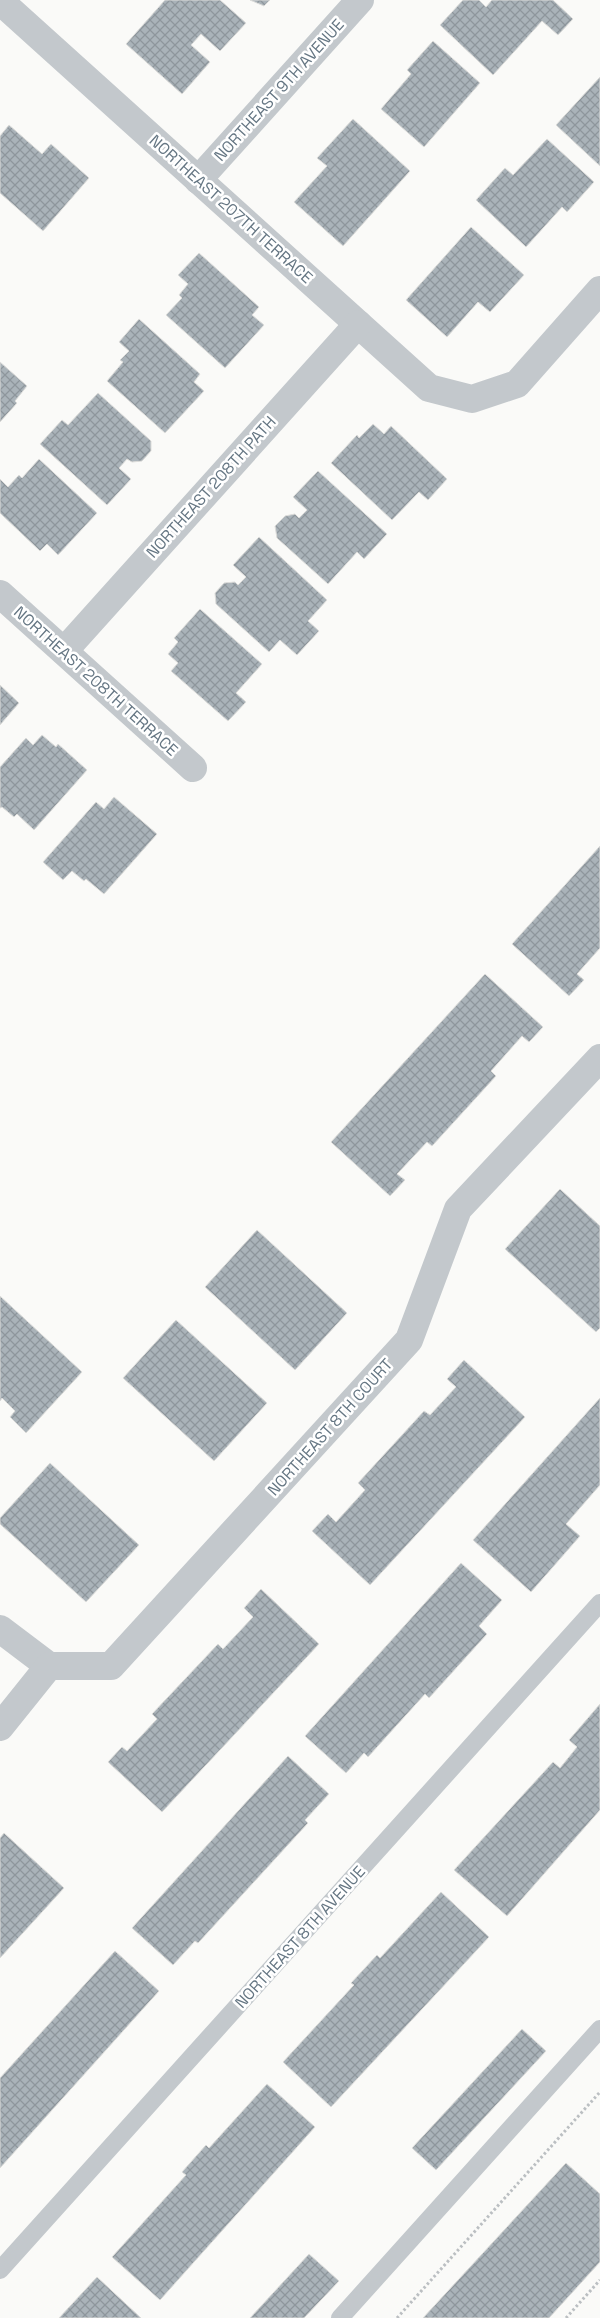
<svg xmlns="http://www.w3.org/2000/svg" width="600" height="2318" viewBox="0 0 600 2318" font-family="'Space Grotesk',sans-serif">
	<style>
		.building { fill: url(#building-cross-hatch); stroke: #dcdcda }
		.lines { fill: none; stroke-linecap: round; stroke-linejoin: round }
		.path { stroke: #bbbfc2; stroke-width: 3; stroke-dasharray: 2.5 2.5; stroke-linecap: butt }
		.service { stroke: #c3c8cc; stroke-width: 18 }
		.minor { stroke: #c3c8cc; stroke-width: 28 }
		.labels { text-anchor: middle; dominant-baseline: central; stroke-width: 5; stroke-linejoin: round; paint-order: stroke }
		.street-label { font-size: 16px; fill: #657683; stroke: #fff }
	</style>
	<defs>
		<pattern id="building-cross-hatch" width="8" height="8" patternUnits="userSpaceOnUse" patternTransform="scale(1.25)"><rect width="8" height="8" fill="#aab3b9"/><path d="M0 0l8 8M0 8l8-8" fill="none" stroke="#8e969c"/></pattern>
	</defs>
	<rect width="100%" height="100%" fill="#fafaf8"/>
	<g class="building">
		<polygon points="165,0 220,0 246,23 220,51 201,34 191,45 210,62 182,94 126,44"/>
		<polygon points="250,0 270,0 264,6"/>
		<polygon points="463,0 479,0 486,7 492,0 553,0 573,19 558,35 542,21 493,75 440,25"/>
		<polygon points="433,41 480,83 424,147 381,109 411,74 407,70"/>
		<polygon points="600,77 600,166 556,125"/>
		<polygon points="353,119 410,171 343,246 294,202 327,166 317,158"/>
		<polygon points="9,125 42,154 51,144 89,178 43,231 0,193 0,136"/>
		<polygon points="547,139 594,182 567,212 562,207 526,247 476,200 505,168 513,175"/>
		<polygon points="471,227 524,275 490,312 478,302 447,337 406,300"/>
		<polygon points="199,253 259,307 252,315 264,325 225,368 166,315 182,298 179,295 188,284 178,275"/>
		<polygon points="139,319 200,374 194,382 204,391 165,433 107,381 123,362 120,360 129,351 119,342"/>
		<polygon points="0,362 27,386 15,401 17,403 0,422"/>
		<polygon points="98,393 151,441 151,451 142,461 132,462 127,459 119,468 131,479 107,505 40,444 62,420 68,425"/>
		<polygon points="373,424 384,434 391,426 447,479 428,500 419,492 392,520 331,463 357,435 359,438"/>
		<polygon points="39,459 97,513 58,555 47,544 40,551 0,513 0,479 8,487 19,475 22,478"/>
		<polygon points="318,471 387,534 364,559 357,552 328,584 277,538 275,526 285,516 295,514 299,518 307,510 293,497"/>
		<polygon points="259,537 327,600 308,621 319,631 297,655 280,640 269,652 216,604 215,593 224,583 235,582 238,585 246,577 233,565"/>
		<polygon points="200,609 262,664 236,693 246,702 228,721 171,671 178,663 168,654 178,642 174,638"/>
		<polygon points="0,685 19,703 0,725"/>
		<polygon points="42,735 56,747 58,744 87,770 34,830 17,814 14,817 2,807 0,808 0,767 26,738 33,745"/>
		<polygon points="114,797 157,834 104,894 86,879 84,881 72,871 63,880 43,862 96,802 104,809"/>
		<polygon points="600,846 600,948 577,974 584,980 569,996 512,944"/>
		<polygon points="485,974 543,1027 529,1042 522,1036 491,1071 496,1076 432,1146 427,1142 397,1174 405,1180 390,1196 331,1142"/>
		<polygon points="560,1189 600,1226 600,1328 596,1332 505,1249"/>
		<polygon points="257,1230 347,1313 295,1370 205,1287"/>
		<polygon points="0,1296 82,1372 26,1433 10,1417 15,1411 2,1398 0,1401"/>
		<polygon points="176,1320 267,1403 214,1461 123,1378"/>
		<polygon points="464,1360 525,1417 370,1585 312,1531 328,1514 336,1522 365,1490 358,1483 424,1411 430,1415 456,1387 447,1379"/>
		<polygon points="600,1398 600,1485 566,1524 580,1536 531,1592 473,1540"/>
		<polygon points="50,1463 139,1545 86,1602 0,1524 0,1518"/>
		<polygon points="461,1563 502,1600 479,1626 487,1634 429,1698 425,1694 368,1757 364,1753 346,1773 305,1736"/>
		<polygon points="261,1589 319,1644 162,1812 108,1762 122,1747 127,1751 157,1719 152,1714 218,1644 223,1649 253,1617 244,1608"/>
		<polygon points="600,1704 600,1810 507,1916 454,1870 553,1762 560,1768 577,1747 569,1740"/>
		<polygon points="288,1756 329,1794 305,1820 308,1823 198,1943 195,1941 173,1965 132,1928"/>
		<polygon points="4,1833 64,1888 0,1958 0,1838"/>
		<polygon points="441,1892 489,1937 331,2107 283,2062 354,1985 351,1983 377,1955 380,1958"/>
		<polygon points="115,1951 159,1991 0,2168 0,2078"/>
		<polygon points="522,2029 546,2051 436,2170 412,2148"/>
		<polygon points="267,2084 315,2127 160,2300 112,2257 186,2175 182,2172 206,2145 209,2148"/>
		<polygon points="566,2163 600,2194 600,2262 549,2318 423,2318"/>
		<polygon points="309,2254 339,2281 304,2318 250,2318"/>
		<polygon points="97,2277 141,2318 59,2318"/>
	</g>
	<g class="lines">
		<g class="path">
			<polyline points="397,2318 600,2092"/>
			<polyline points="566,2318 600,2280"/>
		</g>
		<g class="service">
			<polyline points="0,2270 600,1603"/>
			<polyline points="340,2318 600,2029"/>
		</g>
		<g class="minor">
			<polyline points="0,1 429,388 472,399 517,384 600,290"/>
			<polyline points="198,180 360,0"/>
			<polyline points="0,594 193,768"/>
			<polyline points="64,651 358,324"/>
			<polyline points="0,1629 49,1666"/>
			<polyline points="0,1727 49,1666 111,1666 409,1340 458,1209 600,1058"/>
		</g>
	</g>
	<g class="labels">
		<g class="street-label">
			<text transform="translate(279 90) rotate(-48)">NORTHEAST 9TH AVENUE</text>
			<text transform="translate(231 209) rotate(42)">NORTHEAST 207TH TERRACE</text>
			<text transform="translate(211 487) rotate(-48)">NORTHEAST 208TH PATH</text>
			<text transform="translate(96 681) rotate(42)">NORTHEAST 208TH TERRACE</text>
			<text transform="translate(330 1427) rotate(-48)">NORTHEAST 8TH COURT</text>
			<text transform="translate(300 1937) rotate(-48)">NORTHEAST 8TH AVENUE</text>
		</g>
	</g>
</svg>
